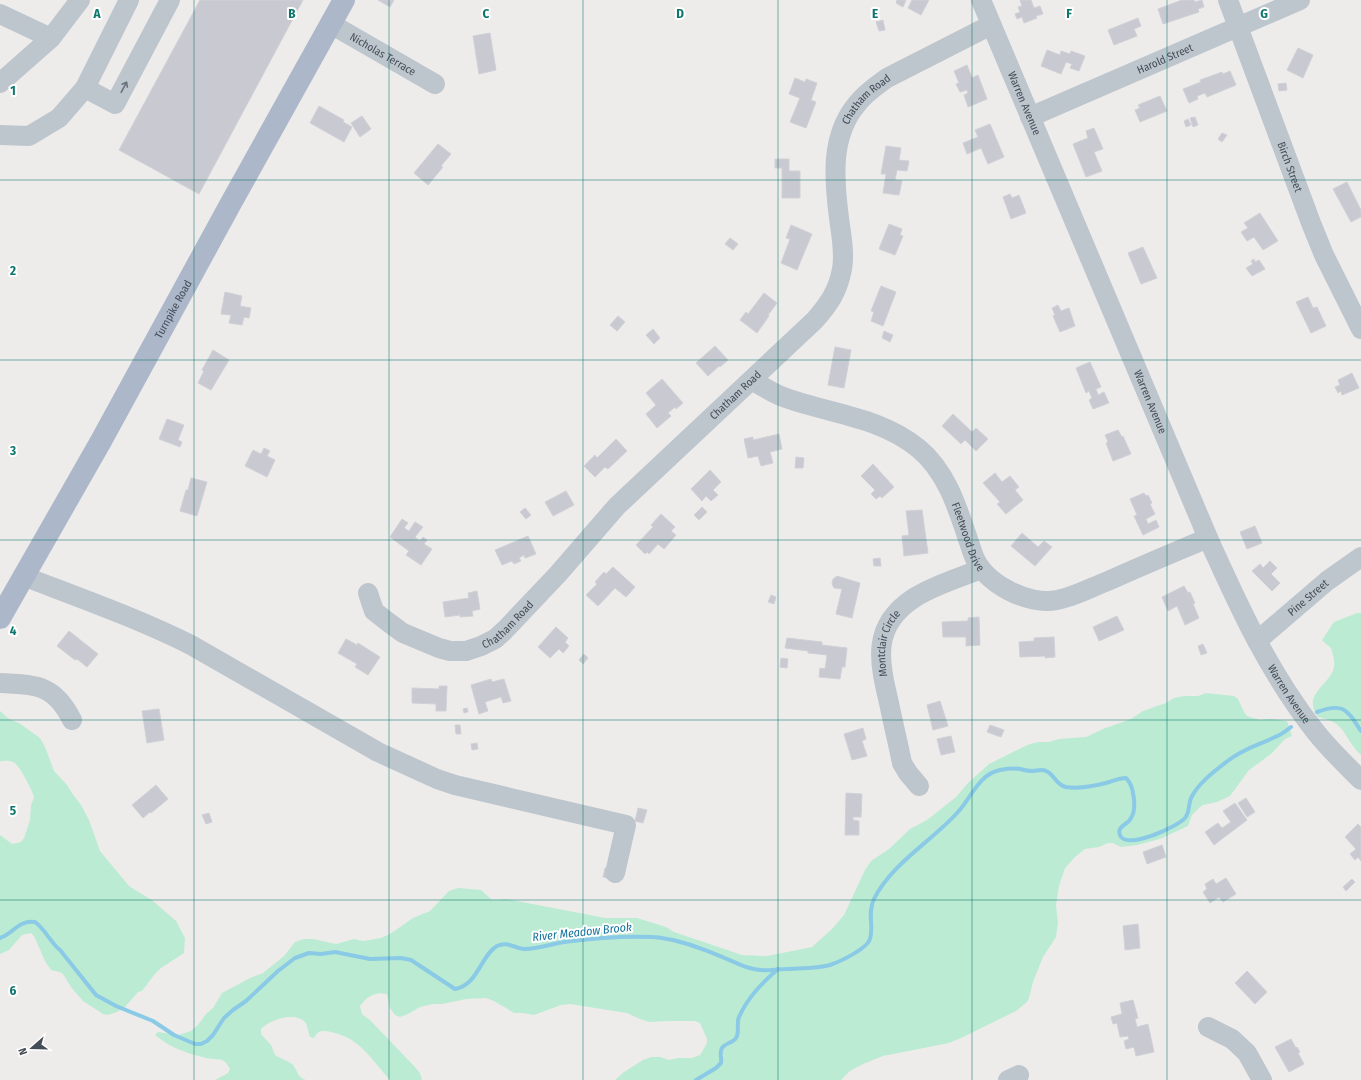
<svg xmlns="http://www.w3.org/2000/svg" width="1361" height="1080" viewBox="0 0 1361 1080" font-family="'Fira Sans Condensed',sans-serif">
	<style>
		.green { fill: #bbebd2 }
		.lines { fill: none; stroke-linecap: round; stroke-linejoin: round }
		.stream { stroke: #8acae6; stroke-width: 4 }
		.building { fill: #c9cad1; stroke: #d0d1d7 }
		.minor { stroke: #bdc5cd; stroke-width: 20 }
		.major { stroke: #acb8ca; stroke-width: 22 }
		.oneway { stroke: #69717b }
		.grid { fill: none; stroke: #0f766e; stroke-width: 1; stroke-opacity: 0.55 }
		.labels { text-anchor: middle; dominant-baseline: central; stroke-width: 4; stroke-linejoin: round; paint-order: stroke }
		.street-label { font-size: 11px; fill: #454d58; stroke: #fff }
		.water-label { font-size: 12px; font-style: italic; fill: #14739c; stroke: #fff }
		.grid-label { font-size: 13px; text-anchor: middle; font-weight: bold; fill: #0f766e; stroke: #fff; stroke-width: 4; stroke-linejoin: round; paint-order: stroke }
	</style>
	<rect width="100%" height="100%" fill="#eeeceb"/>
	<g class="green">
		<path d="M 1357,613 L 1361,613 L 1361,755 C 1342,737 1348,723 1318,717 C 1301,693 1331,685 1334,667 C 1335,663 1333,655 1332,651 C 1331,646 1325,644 1322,640 L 1334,622 Z"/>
		<path d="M 1206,693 L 1234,696 L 1238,699 L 1244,712 L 1247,716 L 1260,720 L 1269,719 L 1287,721 L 1292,736 L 1285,739 L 1271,754 L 1249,770 L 1230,796 L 1217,802 L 1203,805 L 1199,808 L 1192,815 L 1188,826 L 1160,839 L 1137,845 L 1121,847 L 1113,843 L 1108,843 L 1099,847 L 1085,849 L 1075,857 L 1065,868 L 1059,886 L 1056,905 L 1058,923 L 1056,937 L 1043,957 L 1033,982 L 1029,998 L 1027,1002 L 1016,1011 L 961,1038 L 949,1043 L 883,1056 L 863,1064 L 850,1071 L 841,1080 L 615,1080 L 624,1072 L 643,1060 L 651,1057 L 660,1057 L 669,1060 L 678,1058 L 692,1058 L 700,1055 L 707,1043 L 707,1039 L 700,1023 L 695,1021 L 668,1021 L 649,1022 L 640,1019 L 627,1013 L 570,1004 L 561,1005 L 534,1015 L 523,1013 L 514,1013 L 494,1001 L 486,998 L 466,999 L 442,1004 L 433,1004 L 420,1007 L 408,1014 L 400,1017 L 395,1015 L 390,1008 L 387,994 C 376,991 367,996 360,1006 L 362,1014 L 370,1020 L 414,1066 L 420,1073 L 422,1080 L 390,1080 C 371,1059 360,1038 331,1032 C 324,1030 317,1030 314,1038 L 310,1037 C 308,1032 308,1026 305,1022 C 295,1011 269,1020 261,1029 L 261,1034 L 271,1045 L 275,1055 C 280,1059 288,1060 293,1065 C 297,1070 298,1078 306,1080 L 215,1080 L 228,1073 L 230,1069 C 228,1066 227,1063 224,1061 C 218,1058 212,1060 206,1058 C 186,1053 171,1048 155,1035 L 158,1032 L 178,1035 L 191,1031 L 198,1025 L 206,1014 L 213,1008 L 222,993 L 250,978 L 263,973 L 284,956 L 295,942 L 304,939 L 313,939 L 336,944 L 354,939 L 363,941 L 381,938 L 390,934 L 413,918 L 430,911 L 449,891 L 458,888 L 481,890 L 492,900 L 507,899 L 605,918 L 637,918 L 666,927 L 674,932 L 742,955 L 767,956 L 812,947 L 833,928 L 844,915 L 865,870 L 871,861 L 889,849 L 910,829 L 927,820 L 956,797 L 968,783 L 989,764 L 1021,748 L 1030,744 L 1039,742 L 1049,742 L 1059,739 L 1086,737 L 1103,729 L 1131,719 L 1143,711 L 1166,703 L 1174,698 L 1184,696 L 1198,696 Z"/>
		<path d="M 0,711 L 9,719 L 19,723 L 40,738 L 45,747 L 54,771 L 67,785 L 72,793 L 81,805 L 89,820 L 100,851 L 129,886 L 153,901 L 176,921 L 185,938 L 184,953 L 161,968 L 154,975 L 142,991 L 138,992 L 125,1007 L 117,1012 L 108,1015 L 103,1014 L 83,1001 L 71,987 L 63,974 L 60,972 L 51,970 L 45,961 L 34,936 L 31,933 L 22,935 L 9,950 L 0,954 L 0,835 L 12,844 L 21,842 L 24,838 L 30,820 L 31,805 L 34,797 C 32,790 19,764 13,762 C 9,760 4,761 0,761 Z"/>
	</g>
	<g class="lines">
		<g class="stream">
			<path d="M 1317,712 C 1344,702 1347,710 1361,731"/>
			<path d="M 0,938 C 14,933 18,920 35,922 C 46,930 50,942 60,950 L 96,995 L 116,1006 L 153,1021 L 174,1035 L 195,1044 L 201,1044 L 207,1041 L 213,1035 L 224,1018 L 233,1010 L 246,1001 L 278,971 L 295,958 L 309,953 L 321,954 L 335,952 L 370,959 L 401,958 L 411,960 L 455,989 C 478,985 481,955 497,946 C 507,941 514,948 524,949 C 538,949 551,944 564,942 C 594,938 623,936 653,937 C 660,937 666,939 673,940 C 698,946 718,955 741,965 C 745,967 756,970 761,970 C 769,971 777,969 785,969 C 800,968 816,969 830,965 C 839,962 867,949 870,939 C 874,926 867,914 874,899 C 891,864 932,841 958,812 C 971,798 979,774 1000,770 C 1006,769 1014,768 1020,769 C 1024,770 1028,771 1032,771 C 1037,771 1043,768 1048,772 C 1055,776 1056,785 1066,787 C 1078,789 1094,786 1106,783 C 1113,781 1119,778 1126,778 C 1134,785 1137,809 1131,818 C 1129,823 1123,824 1120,829 C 1119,831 1119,834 1121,837 C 1131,848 1177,827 1185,818 C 1190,812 1188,805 1191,798 C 1199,782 1216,770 1229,760 C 1245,748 1259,745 1275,737 C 1281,735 1286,731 1291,727"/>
			<path d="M 696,1080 L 716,1068 L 721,1063 C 722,1059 719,1053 722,1048 C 725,1043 733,1043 736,1038 C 740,1032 736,1023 739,1017 C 748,997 762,983 778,969"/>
		</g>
	</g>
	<g class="building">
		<polygon points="200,0 303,0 199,194 119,150"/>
		<polygon points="378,0 394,0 390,7"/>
		<polygon points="897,0 906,0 903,7 896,3"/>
		<polygon points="912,0 929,0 921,15 908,8"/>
		<polygon points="1020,0 1031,0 1034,8 1040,6 1043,14 1036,16 1037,18 1024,23 1022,17 1017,19 1015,14 1020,12 1018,7 1022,6"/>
		<polygon points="1182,0 1194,0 1195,2 1202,0 1204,7 1198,9 1199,12 1163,24 1158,9"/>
		<polygon points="1138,18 1141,26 1134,29 1137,36 1114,45 1108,30"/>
		<polygon points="883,20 885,30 879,31 876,22"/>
		<polygon points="490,33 496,70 479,74 473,36"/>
		<polygon points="1298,48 1313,55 1303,78 1287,70"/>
		<polygon points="1047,50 1060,55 1061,51 1070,54 1071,51 1085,56 1079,71 1070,68 1072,64 1066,62 1061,74 1041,66"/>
		<polygon points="967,65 972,78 978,75 987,99 968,107 964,95 968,93 967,90 960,92 956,84 959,83 954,71"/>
		<polygon points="1230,71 1236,85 1207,97 1205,93 1197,96 1198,99 1189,103 1183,89 1201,82 1200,80 1222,72 1223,74"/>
		<polygon points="795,78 805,82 806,79 817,83 811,100 816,102 806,128 790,122 800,98 789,94"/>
		<polygon points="1286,83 1287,90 1279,91 1278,84"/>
		<polygon points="1160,96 1167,111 1140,122 1135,110 1140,108 1138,105"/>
		<polygon points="319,106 344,120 343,122 352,127 344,142 310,123"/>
		<polygon points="362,116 371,129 360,137 351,123"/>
		<polygon points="1195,117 1198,125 1193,127 1190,118"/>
		<polygon points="1188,119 1191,125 1186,127 1184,121"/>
		<polygon points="990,124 1004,157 988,164 981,148 967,154 963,143 978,137 975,130"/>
		<polygon points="1094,128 1103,149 1094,152 1102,171 1086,177 1073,144 1088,138 1086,131"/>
		<polygon points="1222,133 1227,135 1222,142 1218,139"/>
		<polygon points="438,144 451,154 441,166 443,167 428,185 414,173"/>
		<polygon points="886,146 901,148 899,160 909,161 907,171 897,170 895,180 902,181 899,195 883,193 886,174 881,174"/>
		<polygon points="775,159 789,159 789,171 800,171 800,198 782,198 782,168 775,168"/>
		<polygon points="1347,182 1361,210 1361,217 1351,222 1333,189"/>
		<polygon points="1010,194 1012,198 1019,195 1026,213 1011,219 1003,197"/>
		<polygon points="1260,213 1278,241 1263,250 1254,237 1247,241 1241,232 1248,228 1244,223"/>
		<polygon points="889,224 902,229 900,235 903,236 895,255 879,249"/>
		<polygon points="791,225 812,234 797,270 781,263 790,239 786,238"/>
		<polygon points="730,238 738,244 733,250 725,244"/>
		<polygon points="1143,247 1157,278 1141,284 1128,253"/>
		<polygon points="1254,259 1255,262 1259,260 1265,269 1252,276 1246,268 1253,264 1251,261"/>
		<polygon points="881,286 896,292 883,326 871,321 874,312 871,311"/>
		<polygon points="225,292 242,296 240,306 251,308 249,318 244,317 242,325 229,323 231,315 221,314"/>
		<polygon points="764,293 777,303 768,315 769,316 757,333 740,320 746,312 748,314"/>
		<polygon points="1308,297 1313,308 1317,307 1326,326 1311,333 1296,302"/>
		<polygon points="1058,305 1061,311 1069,308 1075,326 1060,332 1053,316 1055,315 1052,308"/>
		<polygon points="618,316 625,322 617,331 610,325"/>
		<polygon points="653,329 660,338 654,344 646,335"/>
		<polygon points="884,331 893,335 890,342 882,338"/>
		<polygon points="715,346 728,360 720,367 719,366 708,376 696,363"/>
		<polygon points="835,347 851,350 844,388 828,385"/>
		<polygon points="213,350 229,360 211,390 198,383 204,371 202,370"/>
		<polygon points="1090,362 1101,387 1096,389 1098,395 1104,392 1109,403 1093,409 1089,400 1092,398 1089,391 1086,393 1076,368"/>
		<polygon points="1352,373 1359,388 1342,395 1341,391 1338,393 1335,387 1340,385 1338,380"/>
		<polygon points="662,379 683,403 676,409 675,407 668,413 671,416 657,428 646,414 656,405 646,393"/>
		<polygon points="953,414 972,432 976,428 988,439 976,451 965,440 961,444 942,426"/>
		<polygon points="167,419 184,425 178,440 182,442 180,447 159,439"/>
		<polygon points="1118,430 1122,437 1123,436 1131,454 1113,461 1106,443 1108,442 1105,435"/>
		<polygon points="779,434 782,449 770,452 773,463 761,466 758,456 748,458 744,439 753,437 753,440"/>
		<polygon points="616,439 627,451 608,469 605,467 595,477 584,466 595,455 597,458"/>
		<polygon points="264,448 270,451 267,456 275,460 267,477 245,466 253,450 261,454"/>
		<polygon points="796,457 804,458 803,468 795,468"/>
		<polygon points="873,464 894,487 882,498 880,496 876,499 871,494 875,490 861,476"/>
		<polygon points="710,470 721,482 713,490 718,495 711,501 706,496 702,501 691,489"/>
		<polygon points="995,473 1002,482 1010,476 1019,487 1015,490 1023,500 1006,514 997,504 1000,502 983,483"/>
		<polygon points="191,478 207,482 197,516 180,511 186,490 188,490"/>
		<polygon points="566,491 574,505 553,516 545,502"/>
		<polygon points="1144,493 1146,496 1148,495 1152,503 1150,504 1155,514 1146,519 1148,524 1156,520 1159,527 1143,535 1134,516 1137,515 1130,499"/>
		<polygon points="702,507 707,512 699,520 694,515"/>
		<polygon points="525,508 531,515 526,519 520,512"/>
		<polygon points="922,510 928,553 904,556 902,536 909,535 906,511"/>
		<polygon points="661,514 675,527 671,531 676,535 664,549 658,544 649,554 647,552 645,554 636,545 653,527 651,525"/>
		<polygon points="402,519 408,523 404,528 409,531 415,522 423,527 415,537 420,541 423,537 427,540 424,544 432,549 421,565 406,555 409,551 390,537"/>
		<polygon points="1255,526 1262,543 1247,549 1240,532"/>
		<polygon points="1022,533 1038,547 1044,541 1052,547 1035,566 1011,546"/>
		<polygon points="528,536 536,554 525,558 524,555 519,558 521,561 514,564 512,561 502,565 495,550"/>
		<polygon points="880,558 881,566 874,566 873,559"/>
		<polygon points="1270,561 1277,568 1271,574 1280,583 1272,591 1252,571 1260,564 1263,568"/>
		<polygon points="613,567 635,587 626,597 615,588 598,606 586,595 597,584 595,582 604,572 606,574"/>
		<polygon points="837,576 860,583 852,618 836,614 842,589 834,588 832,584 833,579"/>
		<polygon points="1184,586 1188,593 1190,592 1195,603 1193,604 1199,618 1185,625 1177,606 1168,611 1162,597"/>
		<polygon points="477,591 480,609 472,611 473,616 460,617 460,615 445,617 443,602 469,598 468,593"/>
		<polygon points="771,595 776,597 774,604 768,602"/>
		<polygon points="1117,616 1124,630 1099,641 1093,627"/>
		<polygon points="979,617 980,645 966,646 966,637 943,637 942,622 968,621 968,618"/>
		<polygon points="556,627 568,638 565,642 569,646 563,653 559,649 550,658 538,647"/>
		<polygon points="69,631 98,654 87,667 77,659 75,660 57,646"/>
		<polygon points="1054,637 1055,657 1045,658 1045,656 1020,657 1019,642 1034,641 1034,638"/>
		<polygon points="787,638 822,642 822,645 847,648 845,667 842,667 840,679 819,677 820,668 825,669 827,655 808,653 808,651 785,648"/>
		<polygon points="346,639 357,645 358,643 380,657 368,675 355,667 357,664 338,653"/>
		<polygon points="1203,644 1207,653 1201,655 1198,646"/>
		<polygon points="584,654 588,658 583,664 579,660"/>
		<polygon points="781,658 788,659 787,668 780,667"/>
		<polygon points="491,679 492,682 504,679 511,701 503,703 501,697 485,702 488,711 479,714 471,685"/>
		<polygon points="439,686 447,686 446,711 436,711 436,704 412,703 412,688 439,689"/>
		<polygon points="940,701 948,726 933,730 927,705"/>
		<polygon points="467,708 468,712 464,713 463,709"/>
		<polygon points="159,709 164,740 147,743 142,711"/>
		<polygon points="455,725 460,725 461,734 456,734"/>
		<polygon points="990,725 1004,730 1001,737 987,732"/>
		<polygon points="863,728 866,739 862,741 867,756 852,760 844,734"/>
		<polygon points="951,736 955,752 941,755 937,739"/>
		<polygon points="477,743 478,749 472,750 471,744"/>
		<polygon points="156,785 168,799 151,813 150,812 143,818 132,805"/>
		<polygon points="846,793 862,794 861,817 853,817 853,820 859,821 859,835 845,835"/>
		<polygon points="1246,798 1255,812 1247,817 1238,803"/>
		<polygon points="1235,803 1247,820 1214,845 1205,832 1218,823 1222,828 1231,822 1223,811"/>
		<polygon points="638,808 647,810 643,823 635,821"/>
		<polygon points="209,813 212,822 206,824 202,815"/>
		<polygon points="1358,824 1361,827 1361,861 1358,857 1355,860 1350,854 1356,849 1345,837"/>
		<polygon points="1162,845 1166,857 1147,864 1143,852"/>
		<polygon points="605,868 610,869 608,878 603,877"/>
		<polygon points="1226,878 1236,894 1223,902 1219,897 1210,903 1203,892 1207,889 1205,884 1213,879 1216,884"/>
		<polygon points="1352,879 1355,882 1346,891 1343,887"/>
		<polygon points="1138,924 1140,948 1125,950 1123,926"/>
		<polygon points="1247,971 1267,992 1255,1004 1235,983"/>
		<polygon points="1133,1000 1138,1018 1135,1019 1137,1027 1148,1024 1154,1052 1136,1056 1134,1047 1126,1049 1124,1041 1129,1039 1128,1036 1120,1037 1117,1023 1113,1024 1111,1017 1122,1014 1120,1003"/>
		<polygon points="1291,1039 1296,1048 1297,1047 1300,1052 1298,1053 1304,1064 1289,1072 1275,1047"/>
	</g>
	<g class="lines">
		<g class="minor">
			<path id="s1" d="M 981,0 L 1208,538 C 1238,605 1269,673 1315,731 C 1329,749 1345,764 1361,780"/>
			<path id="s2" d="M 1228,0 L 1311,223 L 1324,255 L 1361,329"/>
			<polyline points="0,14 51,38"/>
			<path id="s3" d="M 331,24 L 435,84"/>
			<polyline points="0,83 51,38 80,0"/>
			<polyline points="85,88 115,104 170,0"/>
			<path id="s4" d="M 1030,117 L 1300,0"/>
			<polyline points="0,135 29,136 59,118 85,88 129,0"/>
			<path id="s5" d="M 752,380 C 763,387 774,394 786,398 C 831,414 880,417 918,448 C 950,474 960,517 973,554 C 983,583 1028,606 1057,600 C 1074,597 1092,587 1108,581 C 1141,566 1175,552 1208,538"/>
			<path d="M 23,576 C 80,598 137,618 191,645 L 378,752 L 437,779 L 455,785 L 626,825 L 615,873"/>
			<path id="s6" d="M 368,593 L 374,611 L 388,622 L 403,633 L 439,648 L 450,651 L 466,651 L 481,646 L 495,639 L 505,630 L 558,574 L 617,506 L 815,320 C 829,304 838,291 842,269 C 845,253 841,234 839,218 C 834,179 830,136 857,104 C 865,93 876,86 887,78 L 991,25"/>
			<path id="s7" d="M 1257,641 L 1327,581 L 1361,557"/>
			<path d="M 0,683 C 36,685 54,684 72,720"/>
			<path id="s8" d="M 919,786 L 908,773 L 902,763 C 898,743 893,723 889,703 C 879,661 871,626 914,598 C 934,585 959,578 981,569"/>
			<polyline points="1208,1027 1232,1039 1247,1053 1262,1080"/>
			<polyline points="1008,1080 1019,1075"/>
		</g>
		<path class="major" id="s9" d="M 0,618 L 101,441 L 231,203 L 344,0"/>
	</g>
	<defs><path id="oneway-shaft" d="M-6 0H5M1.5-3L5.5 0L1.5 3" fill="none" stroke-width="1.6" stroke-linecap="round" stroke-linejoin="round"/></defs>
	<use class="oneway" href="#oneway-shaft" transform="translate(124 87) rotate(-62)"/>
	<path class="grid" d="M 194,0 L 194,1080M 389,0 L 389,1080M 583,0 L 583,1080M 778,0 L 778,1080M 972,0 L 972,1080M 1167,0 L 1167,1080M 0,180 L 1361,180M 0,360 L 1361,360M 0,540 L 1361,540M 0,720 L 1361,720M 0,900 L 1361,900"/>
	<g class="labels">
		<g class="street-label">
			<text stroke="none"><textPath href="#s3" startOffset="60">Nicholas Terrace</textPath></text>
			<text stroke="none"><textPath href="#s4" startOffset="147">Harold Street</textPath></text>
			<text stroke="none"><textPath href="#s6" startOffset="844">Chatham Road</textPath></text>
			<text stroke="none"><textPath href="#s1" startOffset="112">Warren Avenue</textPath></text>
			<text stroke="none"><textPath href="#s2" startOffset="178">Birch Street</textPath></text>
			<text stroke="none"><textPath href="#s9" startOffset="354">Turnpike Road</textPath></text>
			<text stroke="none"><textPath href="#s6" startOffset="496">Chatham Road</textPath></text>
			<text stroke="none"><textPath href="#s1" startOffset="436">Warren Avenue</textPath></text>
			<text stroke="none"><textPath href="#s5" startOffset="284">Fleetwood Drive</textPath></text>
			<text stroke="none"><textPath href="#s7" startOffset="67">Pine Street</textPath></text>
			<text stroke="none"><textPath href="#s6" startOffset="172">Chatham Road</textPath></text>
			<text stroke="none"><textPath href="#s8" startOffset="152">Montclair Circle</textPath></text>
			<text stroke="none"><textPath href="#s1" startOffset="760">Warren Avenue</textPath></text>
		</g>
		<g class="water-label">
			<text transform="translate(582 932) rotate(-6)">River Meadow Brook</text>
		</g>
	</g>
	<g class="grid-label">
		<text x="97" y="18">A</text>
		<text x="292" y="18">B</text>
		<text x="486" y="18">C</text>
		<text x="680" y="18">D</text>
		<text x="875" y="18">E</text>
		<text x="1069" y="18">F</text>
		<text x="1264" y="18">G</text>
		<text x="13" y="95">1</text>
		<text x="13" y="275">2</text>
		<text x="13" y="455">3</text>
		<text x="13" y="635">4</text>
		<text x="13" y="815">5</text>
		<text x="13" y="995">6</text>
	</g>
	<g transform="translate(32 1048) rotate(250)" stroke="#ffffff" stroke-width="3" paint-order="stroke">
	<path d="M0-3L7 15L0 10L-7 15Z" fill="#454d58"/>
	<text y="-6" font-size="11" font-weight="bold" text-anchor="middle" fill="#454d58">N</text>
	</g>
</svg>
